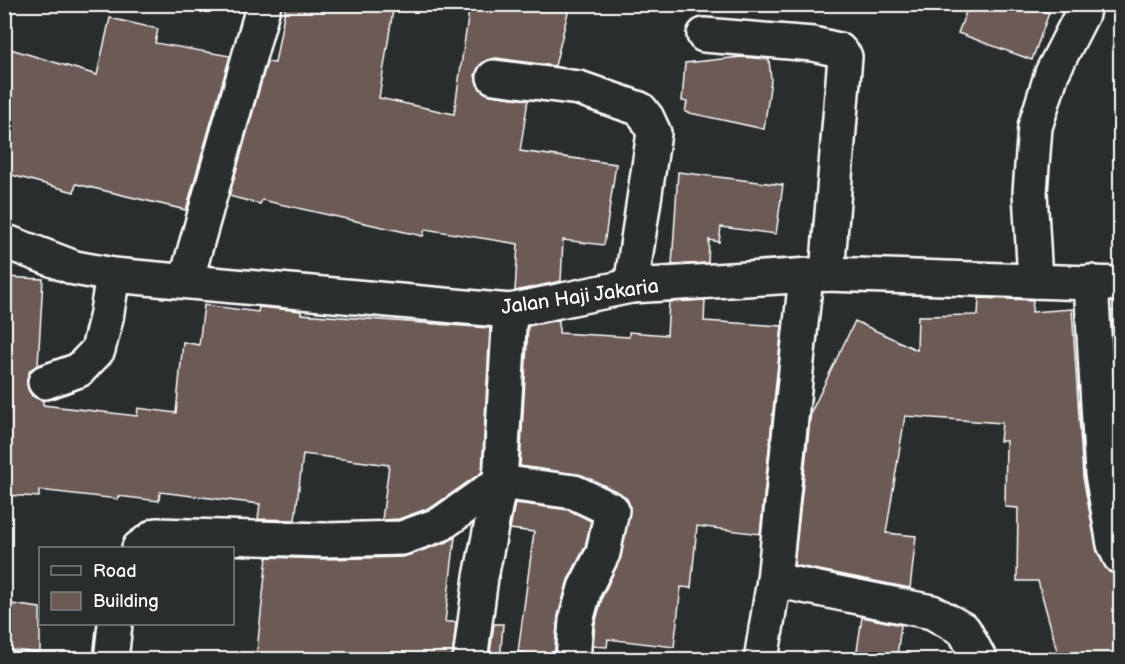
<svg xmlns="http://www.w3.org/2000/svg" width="1125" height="664" viewBox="0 0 1125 664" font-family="'Balsamiq Sans',sans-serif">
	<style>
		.building { fill: #6c5a56; stroke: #fff; stroke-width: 1.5 }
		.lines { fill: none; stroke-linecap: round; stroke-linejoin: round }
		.minor-casing { stroke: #fff; stroke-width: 38 }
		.minor { stroke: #2a2d2e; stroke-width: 33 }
		.labels { text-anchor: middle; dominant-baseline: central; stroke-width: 6; stroke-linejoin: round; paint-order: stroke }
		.street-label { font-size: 20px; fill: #fff; stroke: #2a2d2e }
	</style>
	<rect width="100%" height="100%" fill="#2a2d2e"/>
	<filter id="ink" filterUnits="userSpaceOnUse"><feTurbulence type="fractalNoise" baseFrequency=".0167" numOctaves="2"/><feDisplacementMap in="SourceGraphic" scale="12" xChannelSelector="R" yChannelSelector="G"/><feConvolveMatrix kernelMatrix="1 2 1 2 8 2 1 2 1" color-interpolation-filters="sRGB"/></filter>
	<g filter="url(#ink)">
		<g class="building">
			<polygon points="286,4 394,4 379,98 454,114 470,4 570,4 555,66 496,58 487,60 479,66 475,75 477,84 482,91 491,95 528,100 520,151 616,164 604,245 563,240 561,281 515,291 518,244 425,229 423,236 262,200 260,204 229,196 267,62 275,63"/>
			<polygon points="969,4 1024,4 1049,13 1032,60 958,33"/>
			<polygon points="110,18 158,29 155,43 230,56 186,210 76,184 74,192 4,173 4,47 97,75"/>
			<polygon points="741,57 769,59 771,80 764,129 685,112 687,102 682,101 685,63"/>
			<polygon points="678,172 783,185 776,234 721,227 719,242 709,240 708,263 672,265"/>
			<polygon points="4,277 43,279 38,365 30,370 27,379 28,389 32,396 43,400 43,405 137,416 138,408 176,413 183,342 199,345 204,305 258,312 259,307 301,311 301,314 490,328 482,472 432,507 399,519 382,520 389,465 303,454 295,520 258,519 260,504 160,492 159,501 118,496 118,499 39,490 39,497 4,495"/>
			<polygon points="979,298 1033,300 1032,312 1072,309 1083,477 1097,552 1109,572 1120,575 1120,660 1060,660 1038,581 1017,581 1018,508 1005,507 1006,441 1000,441 1002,423 905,416 886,533 916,536 910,588 794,565 811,412 855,321 917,350 918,316 978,315"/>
			<polygon points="705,300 704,321 782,326 760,534 697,526 691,588 681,587 674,647 608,639 607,647 593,646 595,624 603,595 621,557 630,506 627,499 620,493 582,475 520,466 528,326 559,320 559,333 629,337 629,332 667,335 669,302"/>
			<polygon points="1120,309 1120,469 1111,311"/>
			<polygon points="515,503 569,510 591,521 585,547 568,580 558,616 554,657 518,652 534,532 510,529"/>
			<polygon points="455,537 445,622 456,622 452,660 256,660 267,557 324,559 403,557 447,542"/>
			<polygon points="4,603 40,608 40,653 4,649"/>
			<polygon points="862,617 901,625 897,656 857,651"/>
			<polygon points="494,624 503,624 500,660 489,660"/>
		</g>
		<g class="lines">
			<defs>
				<g id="minor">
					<polyline points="704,35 813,44 839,50 845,57 827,274"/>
					<polyline points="494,77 579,88 640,109 647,118 654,133 631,286"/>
					<polyline points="4,241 75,268 113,275 510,311 631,286 827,274 1120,284"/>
					<polyline points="186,281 264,4"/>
					<polyline points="1035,281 1030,192 1035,127 1052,73 1082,14 1084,4"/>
					<polyline points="1091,282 1102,474 1114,544 1120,557"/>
					<polyline points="45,382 79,370 98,350 106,318 113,275"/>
					<polyline points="139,548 157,535 324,540 402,538 441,524 500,482 574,492 612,510 603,553 585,588 576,621 573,660"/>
					<polyline points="774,580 932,612 964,630 980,660"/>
					<polyline points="111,660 115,624"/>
					<polyline points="470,660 481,577 500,482 510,311"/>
					<polyline points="761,660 774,580 806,276"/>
				</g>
			</defs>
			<use href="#minor" class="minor-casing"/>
			<use href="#minor" class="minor"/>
		</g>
	</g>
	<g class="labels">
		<g class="street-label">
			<text transform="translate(580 297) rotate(-8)">Jalan Haji Jakaria</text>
		</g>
	</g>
	<rect width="1125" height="664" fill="none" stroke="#2a2d2e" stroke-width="24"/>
	<rect x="12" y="12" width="1101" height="640" fill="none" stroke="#fff" stroke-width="2" filter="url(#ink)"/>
	<rect x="39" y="547" width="195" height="78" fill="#2a2d2e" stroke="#7f8182" stroke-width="1.5"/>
	<rect x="51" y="566" width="30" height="9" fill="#2a2d2e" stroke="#7f8182" stroke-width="1.5"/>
	<text x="93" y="577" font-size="18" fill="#ffffff">Road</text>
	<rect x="51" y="592" width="30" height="18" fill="#6c5a56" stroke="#7f8182" stroke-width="1.5"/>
	<text x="93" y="607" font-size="18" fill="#ffffff">Building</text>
</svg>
